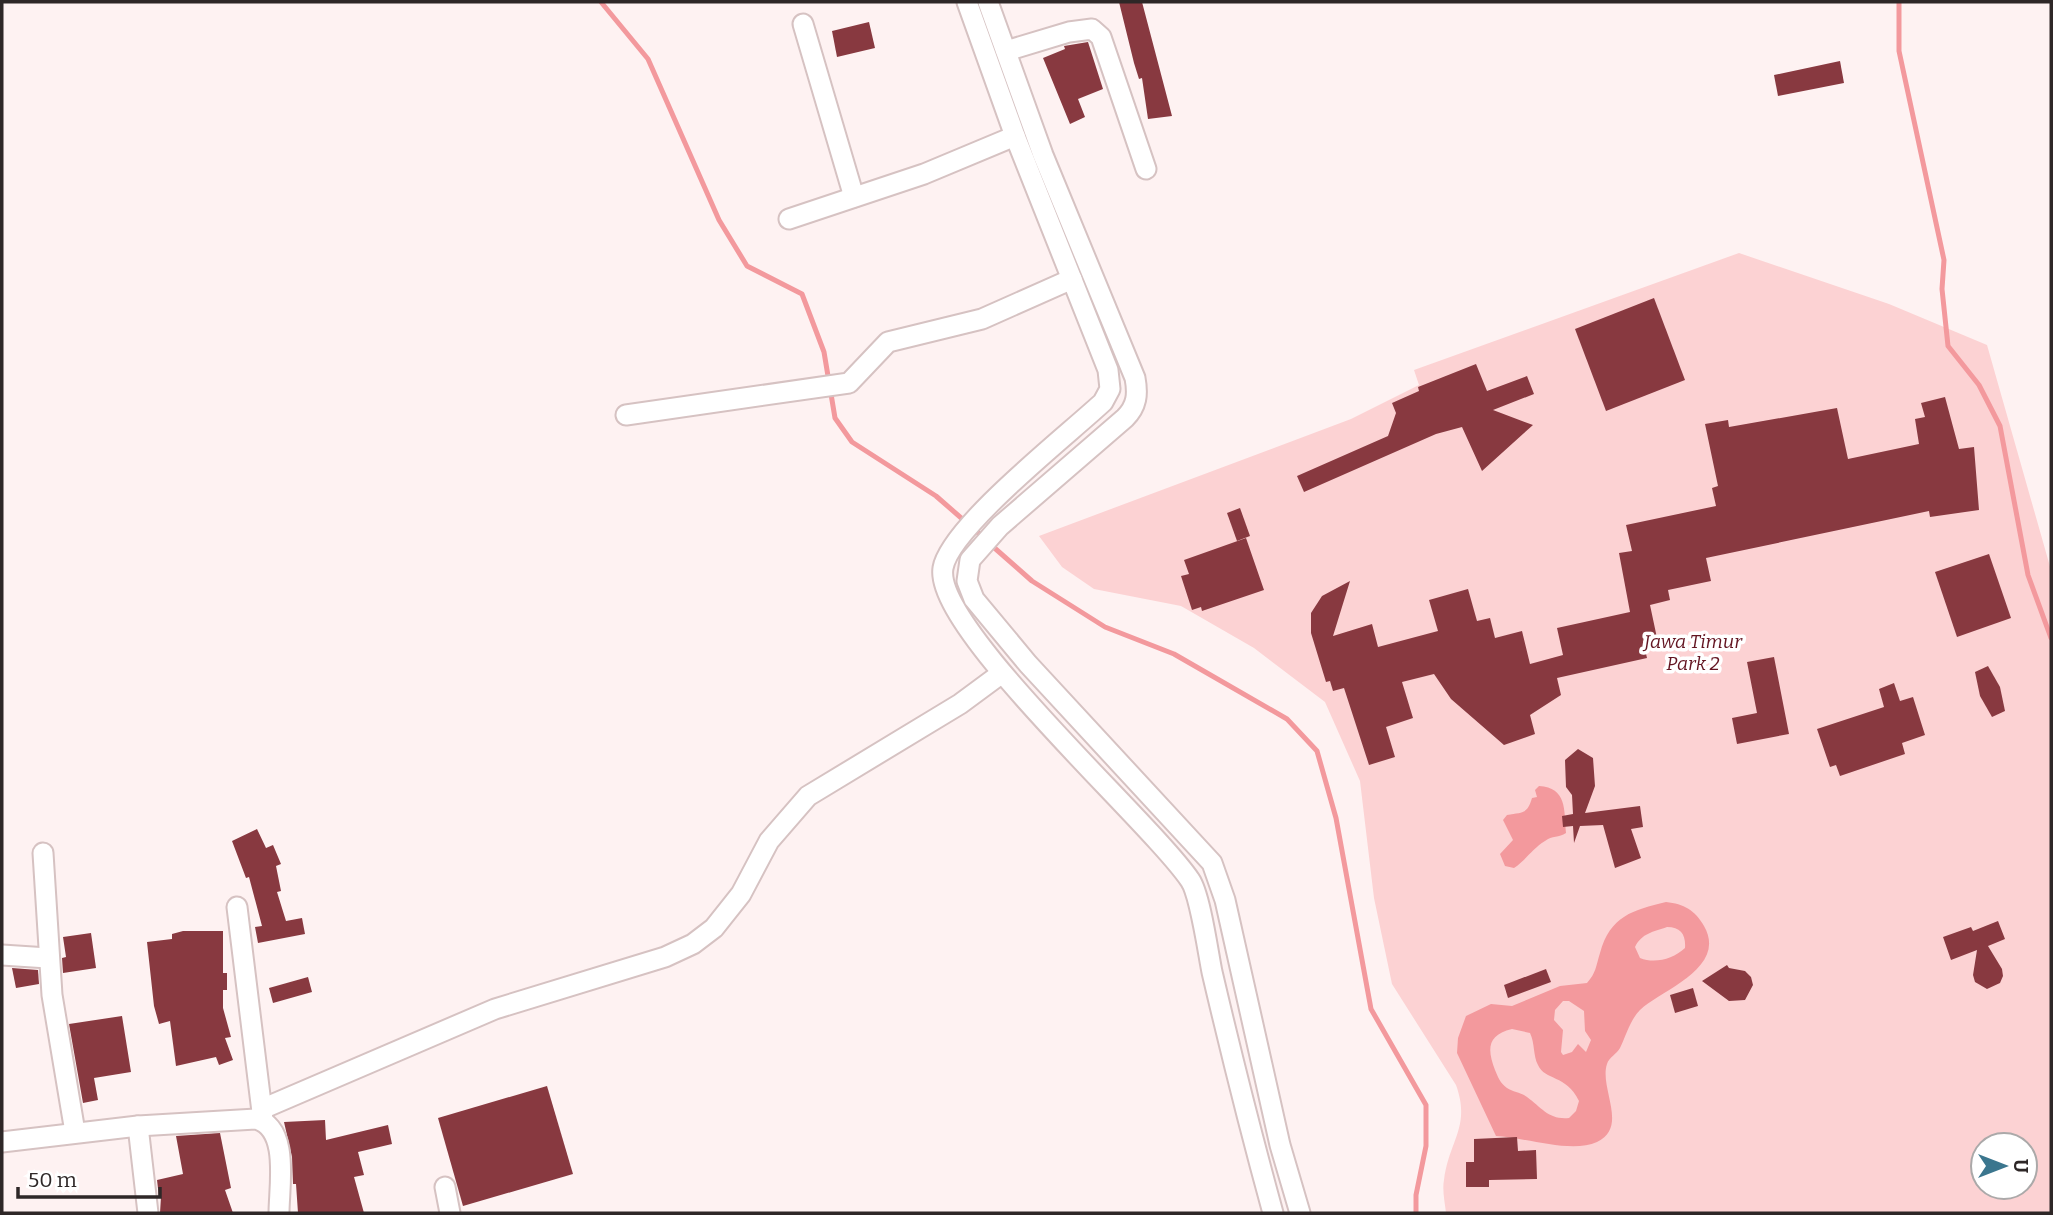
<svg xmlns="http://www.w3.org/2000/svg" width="2053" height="1215" viewBox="0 0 2053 1215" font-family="Bitter,serif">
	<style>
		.green { fill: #fcd2d3; fill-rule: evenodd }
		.water { fill: #f3999d; fill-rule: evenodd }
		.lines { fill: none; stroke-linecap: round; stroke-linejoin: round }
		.stream { stroke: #f3999d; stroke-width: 5 }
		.building { fill: #883940 }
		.minor-casing { stroke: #d6c2c2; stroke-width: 23 }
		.minor { stroke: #fff; stroke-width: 19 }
		.labels { text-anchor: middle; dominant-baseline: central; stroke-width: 7; stroke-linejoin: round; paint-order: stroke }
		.park-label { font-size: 19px; font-style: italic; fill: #631421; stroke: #fff }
	</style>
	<rect width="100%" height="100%" fill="#fef2f2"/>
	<path class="green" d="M 1739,253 L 1889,304 L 1987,345 L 2051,570 L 2051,1213 L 1446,1213 C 1445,1203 1442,1190 1444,1180 C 1449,1140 1471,1127 1456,1085 L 1392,984 L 1374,898 L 1360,781 L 1325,702 L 1254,648 L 1181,606 L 1094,589 L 1062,567 L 1039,536 L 1351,419 L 1419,385 L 1414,370 ZM 1983,1145 L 2025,1145 L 2025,1187 L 1983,1187 Z"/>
	<g class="water">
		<path d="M 1539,786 C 1567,788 1564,809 1566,833 C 1559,838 1552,835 1545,841 C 1532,849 1526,860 1514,868 L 1505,866 L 1500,854 L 1513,840 L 1503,820 L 1507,815 C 1522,812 1527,815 1532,798 L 1537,797 L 1535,790 Z"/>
		<path d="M 1666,902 C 1684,904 1695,910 1704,926 C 1728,968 1661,990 1640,1010 C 1630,1020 1626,1036 1620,1048 C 1617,1054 1609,1057 1607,1064 C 1599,1088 1629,1127 1597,1142 C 1571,1154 1524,1137 1496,1136 L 1457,1053 L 1458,1038 L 1466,1016 L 1491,1004 L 1512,1006 L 1560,986 L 1587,983 C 1596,973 1596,966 1600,953 C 1610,916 1633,910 1666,902 ZM 1667,927 C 1681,927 1686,935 1685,948 C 1673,959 1655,964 1640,958 L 1635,947 C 1642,933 1653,932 1667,927 ZM 1563,1001 L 1569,1001 L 1584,1011 L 1585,1031 L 1591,1040 L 1586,1052 L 1578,1044 L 1572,1052 L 1563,1055 L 1561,1052 L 1563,1030 L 1554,1020 L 1555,1010 ZM 1512,1029 L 1530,1033 C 1535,1043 1533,1056 1538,1065 C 1545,1081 1566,1074 1579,1101 L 1576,1111 L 1569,1118 C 1549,1120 1542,1108 1527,1097 C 1520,1092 1513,1092 1507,1088 C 1500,1083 1498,1077 1495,1070 C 1487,1049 1487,1035 1512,1029 Z"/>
	</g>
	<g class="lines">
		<g class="stream">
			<polyline points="601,2 648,59 719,220 747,266 802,294 824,352 835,418 852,442 936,496 983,537"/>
			<polyline points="1899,2 1899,51 1944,260 1942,289 1948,346 1979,385 2000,426 2028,575 2051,638"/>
			<polyline points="990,544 1032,581 1105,627 1174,654 1287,719 1317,751 1336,818 1371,1009 1426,1105 1426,1146 1416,1195 1416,1213"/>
		</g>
	</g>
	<g class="building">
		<polygon points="1119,2 1142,2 1172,116 1148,119 1142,78 1139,79 1134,63"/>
		<polygon points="869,22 875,48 837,57 832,31"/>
		<polygon points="1088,42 1103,89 1078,99 1085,117 1070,124 1043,58 1065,49 1064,46"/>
		<polygon points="1840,61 1844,83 1778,96 1774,75"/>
		<polygon points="1654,298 1685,380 1606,411 1575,329"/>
		<polygon points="1476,364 1487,391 1527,376 1534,394 1493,410 1533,425 1482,471 1462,427 1436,434 1304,492 1297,476 1388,436 1396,413 1392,403 1419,391 1418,387"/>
		<polygon points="1945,397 1959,449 1974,447 1979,510 1930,517 1929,511 1706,558 1711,581 1668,590 1670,600 1650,605 1657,638 1643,641 1647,658 1557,678 1561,695 1530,715 1535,734 1504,745 1451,699 1434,674 1402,682 1413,718 1386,727 1395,757 1369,765 1344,688 1333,691 1330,681 1326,682 1311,633 1311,613 1322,596 1350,581 1333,636 1372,624 1378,647 1438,631 1429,600 1468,589 1477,621 1490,618 1495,638 1522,631 1530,664 1563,655 1557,628 1630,612 1619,553 1632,551 1626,525 1716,506 1712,488 1718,486 1705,424 1728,420 1729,427 1837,408 1848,459 1919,444 1915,419 1925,417 1921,403"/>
		<polygon points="1240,508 1250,536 1237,541 1227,513"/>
		<polygon points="1246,538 1264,590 1202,611 1201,607 1192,610 1181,576 1189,574 1184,560"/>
		<polygon points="1989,554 2011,618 1957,637 1935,572"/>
		<polygon points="1774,657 1789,734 1737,744 1732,718 1757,713 1747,662"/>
		<polygon points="1988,666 2000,687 2005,711 1992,717 1980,696 1975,672"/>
		<polygon points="1894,683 1900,701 1913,697 1925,735 1902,743 1905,754 1840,776 1836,765 1830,767 1817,729 1884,707 1879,689"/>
		<polygon points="1578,749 1593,758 1595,786 1585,813 1640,806 1643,827 1631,829 1641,858 1615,868 1603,825 1580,826 1574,843 1573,826 1563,827 1562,816 1573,814 1572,795 1566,787 1565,760"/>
		<polygon points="257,829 266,848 273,845 281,864 276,866 281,891 277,892 286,921 302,918 305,934 258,943 255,927 262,926 249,877 246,878 232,841"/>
		<polygon points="1998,921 2005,939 1988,946 2002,969 2003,976 2000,983 1987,989 1975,982 1973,975 1977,950 1951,960 1943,937 1971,927 1973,931"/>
		<polygon points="183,931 223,931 223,973 227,973 227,990 223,990 223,1008 231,1037 225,1038 233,1060 219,1065 216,1057 176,1066 170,1021 159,1024 154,1006 147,942 172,939 172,934"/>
		<polygon points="91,933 96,968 63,973 62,958 66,957 63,937"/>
		<polygon points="1727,965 1729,968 1745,971 1751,977 1753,985 1745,1000 1729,1001 1702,981"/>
		<polygon points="12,968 38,970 39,984 16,988"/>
		<polygon points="1546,969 1551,982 1508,998 1504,985"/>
		<polygon points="308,977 312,992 273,1003 269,988"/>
		<polygon points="1693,988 1698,1006 1675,1013 1670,995"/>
		<polygon points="122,1016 131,1072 94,1078 98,1100 83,1103 69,1024"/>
		<polygon points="547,1086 573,1174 463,1206 438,1118"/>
		<polygon points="325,1120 326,1140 388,1125 392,1144 358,1152 364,1175 354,1177 364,1213 298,1213 296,1184 293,1184 292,1157 284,1122"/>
		<polygon points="220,1133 231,1188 225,1190 233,1213 160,1213 161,1197 159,1197 157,1180 183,1174 176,1136"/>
		<polygon points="1517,1137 1518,1151 1536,1150 1537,1179 1489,1180 1489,1187 1466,1187 1466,1162 1474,1162 1474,1139"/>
	</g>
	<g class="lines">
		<defs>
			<g id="minor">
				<path d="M 967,2 L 1015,136 L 1108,370 L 1110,389 L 1103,402 C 1069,434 950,527 943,568 C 933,628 1150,821 1190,880 C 1200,894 1208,952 1212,972 C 1231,1053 1251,1133 1273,1213"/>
				<path d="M 988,2 L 1043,155 L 1135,378 C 1138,394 1137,406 1125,418 L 1000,526 L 970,560 L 967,581 L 974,599 L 1028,664 L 1212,863 L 1225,900 L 1280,1145 L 1300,1213"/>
				<polyline points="803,24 854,197"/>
				<polyline points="1006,51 1069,32 1092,29 1101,37 1146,169"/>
				<polyline points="789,219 924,174 1015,136"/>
				<polyline points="626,415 849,383 888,342 982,319 1072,279"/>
				<polyline points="43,853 52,995 75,1132"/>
				<polyline points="237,907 263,1120"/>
				<polyline points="2,955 48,958"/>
				<polyline points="262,1109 495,1009 665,957 693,944 714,928 741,894 769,841 808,796 960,704 1002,673"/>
				<polyline points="138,1126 148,1213"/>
				<path d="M 2,1142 L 138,1126 L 256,1119 C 290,1128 279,1186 279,1213"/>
				<polyline points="445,1187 450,1213"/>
			</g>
		</defs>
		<use href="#minor" class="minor-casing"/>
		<use href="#minor" class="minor"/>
	</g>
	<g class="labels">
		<g class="park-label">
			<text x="1693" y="641">Jawa Timur<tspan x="1693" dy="22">Park 2</tspan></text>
		</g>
	</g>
	<rect width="2053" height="1215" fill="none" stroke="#2e2727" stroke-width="7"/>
	<g transform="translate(2004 1166) rotate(90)"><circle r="33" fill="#ffffff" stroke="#aba9a9" stroke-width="2"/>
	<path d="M0-5L12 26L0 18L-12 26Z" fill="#3b768e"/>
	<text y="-10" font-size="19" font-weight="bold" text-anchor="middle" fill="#2e2727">U</text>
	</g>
	<path d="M18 1187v10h142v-10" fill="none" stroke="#2e2727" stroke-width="3.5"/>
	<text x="28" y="1187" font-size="21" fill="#2e2727" stroke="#ffffff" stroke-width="5" paint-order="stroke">50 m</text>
</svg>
